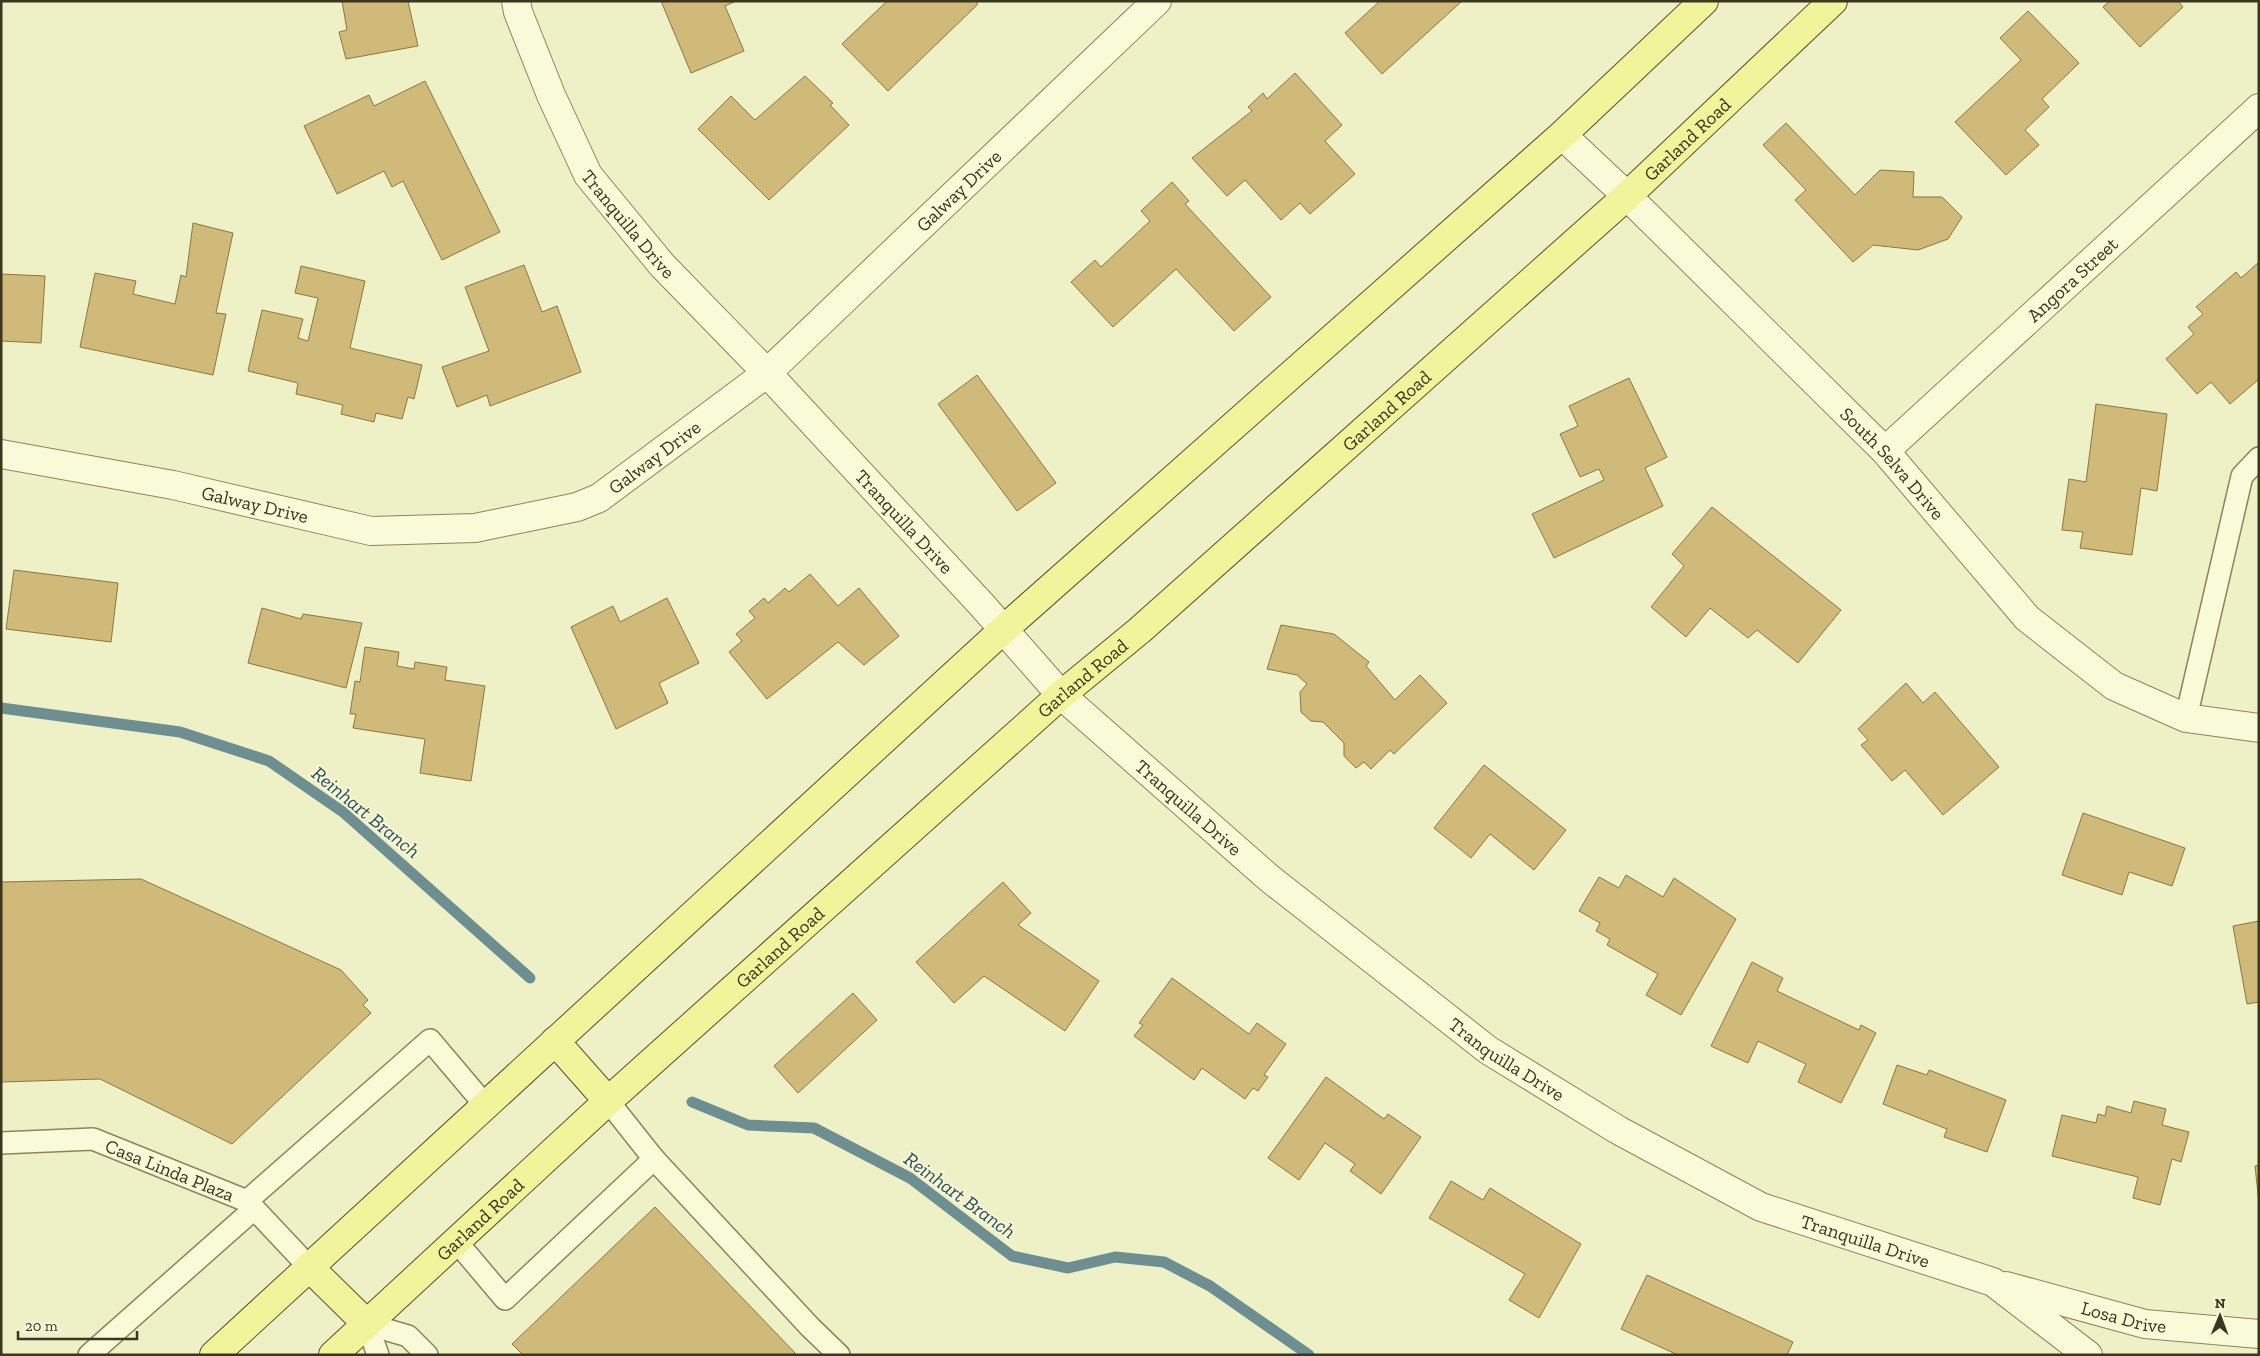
<svg xmlns="http://www.w3.org/2000/svg" width="2260" height="1356" viewBox="0 0 2260 1356" font-family="'Zilla Slab',serif">
	<style>
		.lines { fill: none; stroke-linecap: round; stroke-linejoin: round }
		.stream { stroke: #6d8f92; stroke-width: 11 }
		.building { fill: #cfba79; stroke: #8c773f }
		.service-casing { stroke: #8c855a; stroke-width: 24 }
		.minor-casing { stroke: #8c855a; stroke-width: 30 }
		.primary-casing { stroke: #59512e; stroke-width: 30 }
		.service { stroke: #f9fad8; stroke-width: 21 }
		.minor { stroke: #f9fad8; stroke-width: 28 }
		.primary { stroke: #f2f49c; stroke-width: 28 }
		.labels { text-anchor: middle; dominant-baseline: central; stroke-width: 4; stroke-linejoin: round; paint-order: stroke }
		.street-label { font-size: 19px; fill: #3b361e; stroke: #f5f7d5 }
		.water-label { font-size: 20px; font-style: italic; fill: #2d4f5b; stroke: #f5f7d5 }
	</style>
	<rect width="100%" height="100%" fill="#eef0c5"/>
	<g class="lines">
		<g class="stream">
			<polyline points="1,708 180,732 269,761 343,812 530,978"/>
			<polyline points="692,1102 748,1125 814,1128 910,1178 1012,1256 1068,1268 1115,1257 1164,1262 1210,1286 1309,1355"/>
		</g>
	</g>
	<g class="building">
		<polygon points="342,1 408,1 418,46 346,59 339,32 347,30"/>
		<polygon points="661,1 736,1 725,6 744,51 691,73"/>
		<polygon points="887,1 975,1 978,4 888,91 842,44"/>
		<polygon points="1380,1 1462,1 1382,74 1345,33"/>
		<polygon points="2110,1 2178,1 2183,7 2140,47 2103,7"/>
		<polygon points="2028,11 2079,63 2042,99 2049,107 2025,130 2039,145 2006,175 1955,122 2021,60 2000,38"/>
		<polygon points="1295,73 1342,125 1325,141 1355,174 1310,214 1300,203 1281,220 1245,180 1227,196 1192,158 1252,111 1248,107 1263,93 1267,99"/>
		<polygon points="805,76 833,103 830,105 849,125 769,200 698,129 731,96 755,120"/>
		<polygon points="425,81 500,232 442,260 403,181 392,187 384,171 337,194 304,126 369,95 374,106"/>
		<polygon points="1786,123 1855,195 1880,170 1914,172 1913,197 1942,197 1962,217 1948,239 1918,250 1873,245 1853,262 1795,200 1806,190 1763,145"/>
		<polygon points="1172,182 1189,201 1185,204 1271,297 1234,331 1176,269 1113,327 1071,282 1095,260 1101,267 1150,221 1141,211"/>
		<polygon points="193,223 233,233 216,313 226,314 213,375 80,347 95,273 136,281 133,294 175,304 181,275 186,277"/>
		<polygon points="2259,262 2259,379 2230,404 2211,382 2197,394 2166,359 2194,334 2188,327 2203,314 2196,307 2236,272 2241,278"/>
		<polygon points="524,265 542,312 557,306 581,372 490,406 487,395 457,407 442,367 489,351 465,287"/>
		<polygon points="301,266 365,281 350,348 422,365 414,399 408,397 402,419 376,413 374,422 341,414 343,405 296,394 298,383 248,371 262,310 303,319 298,338 308,341 318,298 295,293"/>
		<polygon points="1,274 45,276 41,343 1,341"/>
		<polygon points="977,375 1056,483 1017,511 938,404"/>
		<polygon points="1629,378 1667,457 1645,468 1663,506 1554,558 1532,514 1604,480 1599,469 1580,477 1560,434 1578,426 1569,406"/>
		<polygon points="2096,404 2167,414 2157,491 2141,488 2132,555 2080,548 2083,532 2062,530 2069,479 2086,482"/>
		<polygon points="1712,507 1841,610 1798,663 1757,630 1748,638 1710,608 1686,637 1651,607 1684,566 1672,554"/>
		<polygon points="14,570 118,583 111,642 6,629"/>
		<polygon points="810,574 838,606 859,588 899,636 864,665 838,642 767,699 729,652 742,641 736,634 755,618 749,611 764,598 768,603 785,588 789,592"/>
		<polygon points="667,598 699,663 659,683 668,703 616,729 571,627 613,606 620,622"/>
		<polygon points="262,608 301,619 303,614 362,623 346,688 248,663"/>
		<polygon points="1281,625 1334,634 1369,662 1366,666 1395,700 1420,675 1447,703 1394,754 1390,750 1371,769 1364,762 1356,768 1344,756 1344,743 1323,722 1311,721 1301,712 1300,692 1307,684 1297,675 1267,669"/>
		<polygon points="365,647 399,652 397,666 414,669 415,662 447,667 445,680 485,686 471,781 420,773 425,739 353,728 356,714 350,714 355,681 360,682"/>
		<polygon points="1906,683 1923,703 1935,692 1999,767 1943,815 1905,770 1892,781 1861,745 1868,740 1858,729"/>
		<polygon points="1484,765 1566,830 1534,870 1490,834 1471,858 1434,828"/>
		<polygon points="2083,813 2185,848 2172,886 2129,872 2122,895 2062,875"/>
		<polygon points="1626,875 1663,897 1674,878 1736,919 1681,1015 1646,995 1658,974 1607,945 1610,939 1596,931 1600,923 1579,911 1599,877 1619,888"/>
		<polygon points="141,879 341,970 368,1000 363,1005 371,1013 232,1144 100,1079 1,1082 1,882"/>
		<polygon points="1003,882 1031,913 1018,925 1099,981 1065,1031 984,976 954,1003 916,962"/>
		<polygon points="2259,921 2259,1002 2247,1004 2233,926"/>
		<polygon points="1752,962 1783,978 1777,991 1859,1030 1861,1025 1876,1033 1841,1103 1798,1082 1806,1064 1758,1041 1748,1063 1711,1046"/>
		<polygon points="1172,978 1249,1034 1257,1023 1286,1044 1264,1075 1268,1077 1258,1091 1253,1088 1245,1099 1202,1068 1194,1080 1134,1036 1143,1025 1139,1023"/>
		<polygon points="853,993 877,1020 798,1093 774,1066"/>
		<polygon points="1897,1065 1927,1075 1929,1070 2006,1100 1987,1152 1944,1137 1947,1129 1883,1104"/>
		<polygon points="1326,1077 1384,1119 1388,1114 1421,1137 1381,1194 1350,1171 1355,1164 1325,1143 1299,1180 1268,1158"/>
		<polygon points="2134,1101 2166,1109 2162,1125 2189,1132 2181,1162 2172,1159 2160,1205 2133,1198 2138,1177 2052,1156 2062,1115 2096,1123 2098,1114 2105,1116 2107,1106 2131,1113"/>
		<polygon points="2259,1165 2259,1203 2255,1166"/>
		<polygon points="1451,1181 1483,1200 1490,1188 1581,1244 1539,1318 1509,1300 1525,1274 1429,1218"/>
		<polygon points="655,1207 797,1355 523,1355 512,1344"/>
		<polygon points="1647,1275 1793,1342 1787,1355 1678,1355 1621,1329"/>
	</g>
	<g class="lines">
		<defs>
			<g id="service">
				<polyline points="2186,718 2242,476 2259,458"/>
				<polyline points="608,1101 654,1159 810,1327 839,1355"/>
				<path id="s1" d="M 1,1143 L 93,1139 L 247,1201 L 309,1267"/>
				<polyline points="247,1201 430,1040 485,1105"/>
				<polyline points="456,1241 505,1299 654,1159"/>
				<polyline points="367,1324 408,1336 427,1355"/>
				<polyline points="367,1324 378,1355"/>
				<polyline points="89,1355 254,1209"/>
			</g>
			<g id="minor">
				<path id="s2" d="M 516,1 L 518,12 L 551,95 L 588,175 L 662,265 L 767,373 L 981,604 L 1061,695 L 1269,878 L 1488,1050 L 1618,1130 L 1761,1207 L 1993,1282 L 2088,1355"/>
				<path id="s3" d="M 1562,135 L 1627,196 L 1885,451 L 2027,618 L 2114,686 L 2186,718 L 2259,728"/>
				<path id="s4" d="M 1885,451 L 2259,108"/>
				<path id="s5" d="M 1,454 L 173,485 L 371,531 L 475,528 L 577,507 L 599,498 L 767,373 L 1157,1"/>
				<path id="s6" d="M 2006,1286 L 2145,1324 L 2259,1334"/>
			</g>
			<g id="primary">
				<polyline points="555,1041 608,1101"/>
				<polyline points="309,1267 367,1324"/>
				<polyline points="214,1355 1004,629 1562,135 1704,1"/>
				<path id="s7" d="M 333,1355 L 608,1101 L 1061,695 L 1140,630 L 1627,196 L 1833,1"/>
			</g>
		</defs>
		<use href="#service" class="service-casing"/>
		<use href="#minor" class="minor-casing"/>
		<use href="#primary" class="primary-casing"/>
		<use href="#service" class="service"/>
		<use href="#minor" class="minor"/>
		<use href="#primary" class="primary"/>
	</g>
	<g class="labels">
		<g class="street-label">
			<text stroke="none"><textPath href="#s7" startOffset="1820">Garland Road</textPath></text>
			<text stroke="none"><textPath href="#s5" startOffset="1084">Galway Drive</textPath></text>
			<text stroke="none"><textPath href="#s2" startOffset="252">Tranquilla Drive</textPath></text>
			<text stroke="none"><textPath href="#s4" startOffset="254">Angora Street</textPath></text>
			<text stroke="none"><textPath href="#s7" startOffset="1415">Garland Road</textPath></text>
			<text stroke="none"><textPath href="#s5" startOffset="679">Galway Drive</textPath></text>
			<text stroke="none"><textPath href="#s3" startOffset="466">South Selva Drive</textPath></text>
			<text stroke="none"><textPath href="#s5" startOffset="259">Galway Drive</textPath></text>
			<text stroke="none"><textPath href="#s2" startOffset="658">Tranquilla Drive</textPath></text>
			<text stroke="none"><textPath href="#s7" startOffset="1010">Garland Road</textPath></text>
			<text stroke="none"><textPath href="#s2" startOffset="1062">Tranquilla Drive</textPath></text>
			<text stroke="none"><textPath href="#s7" startOffset="605">Garland Road</textPath></text>
			<text stroke="none"><textPath href="#s2" startOffset="1468">Tranquilla Drive</textPath></text>
			<text stroke="none"><textPath href="#s1" startOffset="175">Casa Linda Plaza</textPath></text>
			<text stroke="none"><textPath href="#s7" startOffset="200">Garland Road</textPath></text>
			<text stroke="none"><textPath href="#s2" startOffset="1872">Tranquilla Drive</textPath></text>
			<text stroke="none"><textPath href="#s6" startOffset="122">Losa Drive</textPath></text>
		</g>
		<g class="water-label">
			<text transform="translate(366 812) rotate(39)">Reinhart Branch</text>
			<text transform="translate(960 1195) rotate(36)">Reinhart Branch</text>
		</g>
	</g>
	<rect width="2260" height="1356" fill="none" stroke="#3b361e" stroke-width="5"/>
	<g transform="translate(2220 1316) rotate(1)" stroke="#f5f7d5" stroke-width="4" paint-order="stroke">
	<path d="M0-4L9 19L0 12L-9 19Z" fill="#3b361e"/>
	<text y="-8" font-size="14" font-weight="bold" text-anchor="middle" fill="#3b361e">N</text>
	</g>
	<path d="M18 1331v8h119v-8" fill="none" stroke="#3b361e" stroke-width="2.5"/>
	<text x="25" y="1331" font-size="15" fill="#3b361e" stroke="#f5f7d5" stroke-width="4" paint-order="stroke">20 m</text>
</svg>
